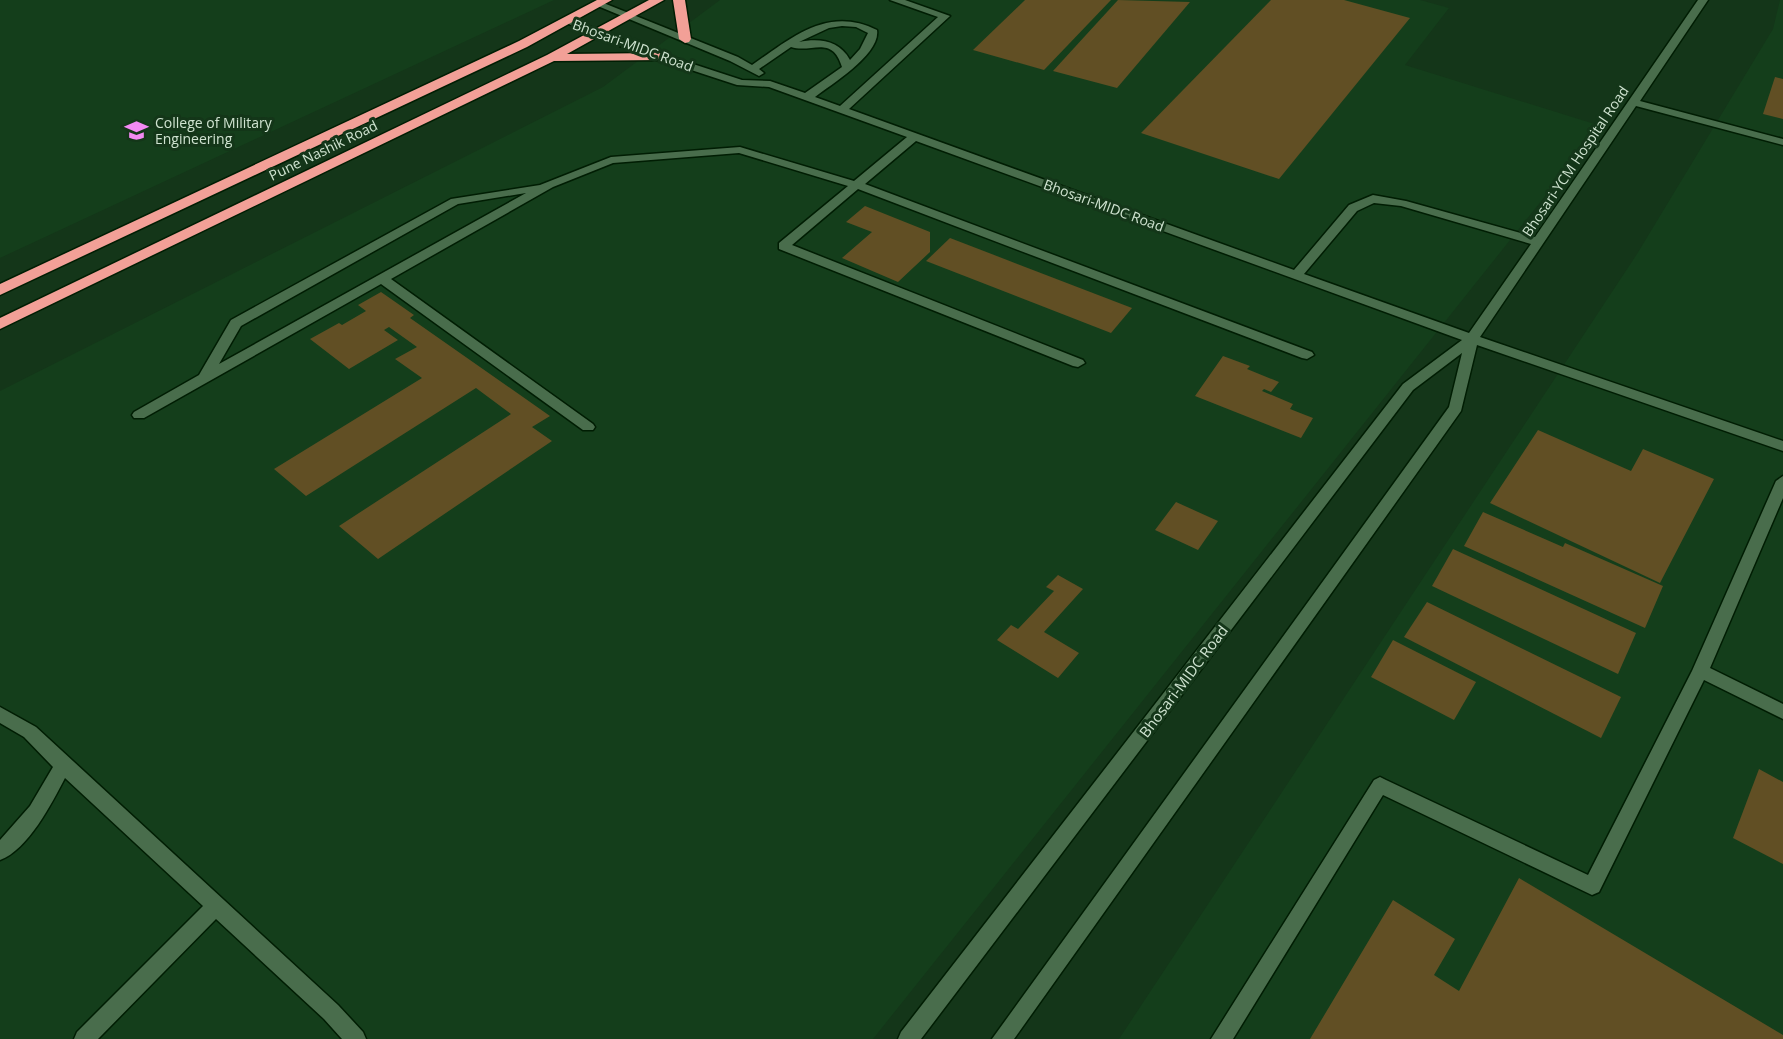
<svg xmlns="http://www.w3.org/2000/svg" width="1783" height="1039" viewBox="0 0 1783 1039" font-family="'Open Sans',sans-serif">
	<style>
		.built { fill: #143e1b }
		.building { fill: #614f24 }
		.lines { fill: none; stroke-linecap: round; stroke-linejoin: round }
		.minor-casing { stroke: #001d03; stroke-width: 3 }
		.highway-casing { stroke: #001d03; stroke-width: 3 }
		.minor { fill: #496d4c; fill-rule: evenodd }
		.highway { fill: #f2a097; fill-rule: evenodd }
		.labels { text-anchor: middle; dominant-baseline: central; stroke-width: 6; stroke-linejoin: round; paint-order: stroke }
		.far-street-label { font-size: 14px; fill: #cfe3d0; stroke: #143619 }
		.far-poi-label { font-size: 14px; fill: #cfe3d0; stroke: #143619; text-anchor: start }
		.street-label { font-size: 15px; fill: #cfe3d0; stroke: #143619 }
	</style>
	<rect width="100%" height="100%" fill="#143619"/>
	<g class="built">
		<polygon points="0,0 554,0 0,258"/>
		<polygon points="720,0 1420,0 1449,8 1405,65 1601,126 873,1039 0,1039 0,391 603,87"/>
		<polygon points="1780,0 1783,0 1783,1039 1119,1039 1637,254 1773,29"/>
	</g>
	<g class="building">
		<polygon points="1025,0 1111,0 1044,70 973,50"/>
		<polygon points="1118,0 1190,2 1117,88 1053,71"/>
		<polygon points="1271,0 1344,0 1410,18 1279,179 1141,133"/>
		<polygon points="1775,77 1783,79 1783,119 1763,114"/>
		<polygon points="865,206 930,232 930,252 898,282 842,258 872,232 846,222"/>
		<polygon points="950,238 1132,308 1111,333 926,261"/>
		<polygon points="381,292 414,315 410,318 550,416 532,427 552,441 378,559 339,526 511,414 476,388 306,496 274,469 422,378 395,359 417,347 389,327 384,330 398,340 349,369 310,339 339,323 342,325 366,311 358,305"/>
		<polygon points="1223,356 1250,366 1247,369 1279,382 1271,392 1264,389 1262,391 1293,404 1290,409 1313,418 1301,438 1195,396"/>
		<polygon points="1538,430 1631,471 1643,449 1714,479 1660,583 1490,503"/>
		<polygon points="1176,502 1218,521 1198,550 1155,530"/>
		<polygon points="1483,512 1563,547 1565,543 1663,586 1645,628 1464,546"/>
		<polygon points="1453,549 1636,633 1618,674 1432,586"/>
		<polygon points="1058,575 1083,589 1044,632 1079,653 1058,678 997,640 1011,625 1018,629 1054,591 1046,587"/>
		<polygon points="1427,602 1621,697 1601,738 1404,637"/>
		<polygon points="1393,640 1476,682 1454,720 1371,677"/>
		<polygon points="1759,769 1783,782 1783,864 1733,838"/>
		<polygon points="1519,878 1783,1035 1783,1039 1310,1039 1393,900 1455,939 1434,975 1459,991"/>
	</g>
	<g class="lines">
		<defs>
			<g id="minor">
				<path d="M 890,0 L 905,0 L 950,16 L 849,109 L 1294,270 L 1349,205 L 1373,195 L 1406,201 L 1535,237 L 1698,0 L 1708,0 L 1640,101 L 1783,139 L 1783,145 L 1636,106 L 1480,337 L 1783,441 L 1783,451 L 1477,345 L 1461,411 L 1014,1039 L 992,1039 L 1449,407 L 1462,353 L 1413,390 L 921,1039 L 898,1039 L 901,1032 L 1403,384 L 1462,340 L 916,141 L 865,184 L 1312,352 L 1314,355 L 1307,359 L 1302,358 L 858,189 L 792,245 L 1083,360 L 1085,363 L 1078,367 L 1073,366 L 779,249 L 779,243 L 848,186 L 739,153 L 613,163 L 553,187 L 391,279 L 593,424 L 595,427 L 593,430 L 583,430 L 381,284 L 144,418 L 134,418 L 132,415 L 134,412 L 199,375 L 231,320 L 451,199 L 540,185 L 611,157 L 740,147 L 854,181 L 907,137 L 769,87 L 737,85 L 627,49 L 562,21 L 571,19 L 635,45 L 742,80 L 770,81 L 805,93 L 842,67 C 832,34 811,54 791,47 L 759,69 L 764,73 L 759,76 L 730,61 L 593,4 L 601,2 L 738,57 L 752,65 C 791,38 828,5 877,30 C 881,54 832,84 815,97 L 840,106 L 938,17 ZM 842,26 L 856,27 L 868,33 L 860,49 L 850,60 C 839,40 819,38 799,42 L 829,28 ZM 526,193 L 219,364 L 241,326 L 458,204 ZM 1374,203 L 1401,206 L 1531,244 L 1469,333 L 1304,274 L 1357,211 Z"/>
				<polygon points="1783,476 1783,498 1710,668 1783,704 1783,719 1704,680 1599,892 1592,895 1383,795 1233,1039 1211,1039 1374,780 1380,777 1386,780 1588,875 1692,671 1776,481"/>
				<path d="M 0,707 L 36,727 L 338,1005 L 363,1032 L 366,1039 L 342,1039 L 324,1019 L 216,919 L 98,1039 L 74,1039 L 77,1032 L 203,906 L 65,778 C 52,803 28,850 0,860 L 0,840 L 30,806 L 53,767 L 24,737 L 0,723 Z"/>
			</g>
			<g id="highway">
				<polygon points="597,0 612,0 527,47 0,295 0,284 519,41"/>
				<polygon points="649,0 664,0 567,54 660,53 664,54 666,57 664,60 554,61 0,329 0,318 547,55"/>
				<polygon points="673,0 685,0 691,39 689,42 685,43 679,39"/>
			</g>
		</defs>
		<use href="#minor" class="minor-casing"/>
		<use href="#highway" class="highway-casing"/>
		<use href="#minor" class="minor"/>
		<use href="#highway" class="highway"/>
	</g>
	<defs>
		<symbol id="university-bare" viewBox="-9 -9 18 18"><path d="M0-5L7-2L0 1L-7-2ZM-4 1L0 2.5L4 1V4Q0 6-4 4Z" fill="#f28af3" stroke="#143619" stroke-width="2.5" paint-order="stroke"/></symbol>
	</defs>
	<g fill-rule="evenodd">
		<use href="#university-bare" x="120" y="114" width="33" height="33"/>
	</g>
	<g class="labels">
		<g class="far-street-label">
			<text transform="translate(633 45) rotate(20)">Bhosari-MIDC Road</text>
			<text transform="translate(323 150) rotate(-26)">Pune Nashik Road</text>
			<text transform="translate(1575 161) rotate(-56)">Bhosari-YCM Hospital Road</text>
			<text transform="translate(1104 205) rotate(20)">Bhosari-MIDC Road</text>
		</g>
		<g class="far-poi-label">
			<text x="155" y="122">College of Military<tspan x="155" dy="16">Engineering</tspan></text>
		</g>
		<g class="street-label">
			<text transform="translate(1183 681) rotate(-53)">Bhosari-MIDC Road</text>
		</g>
	</g>
</svg>
